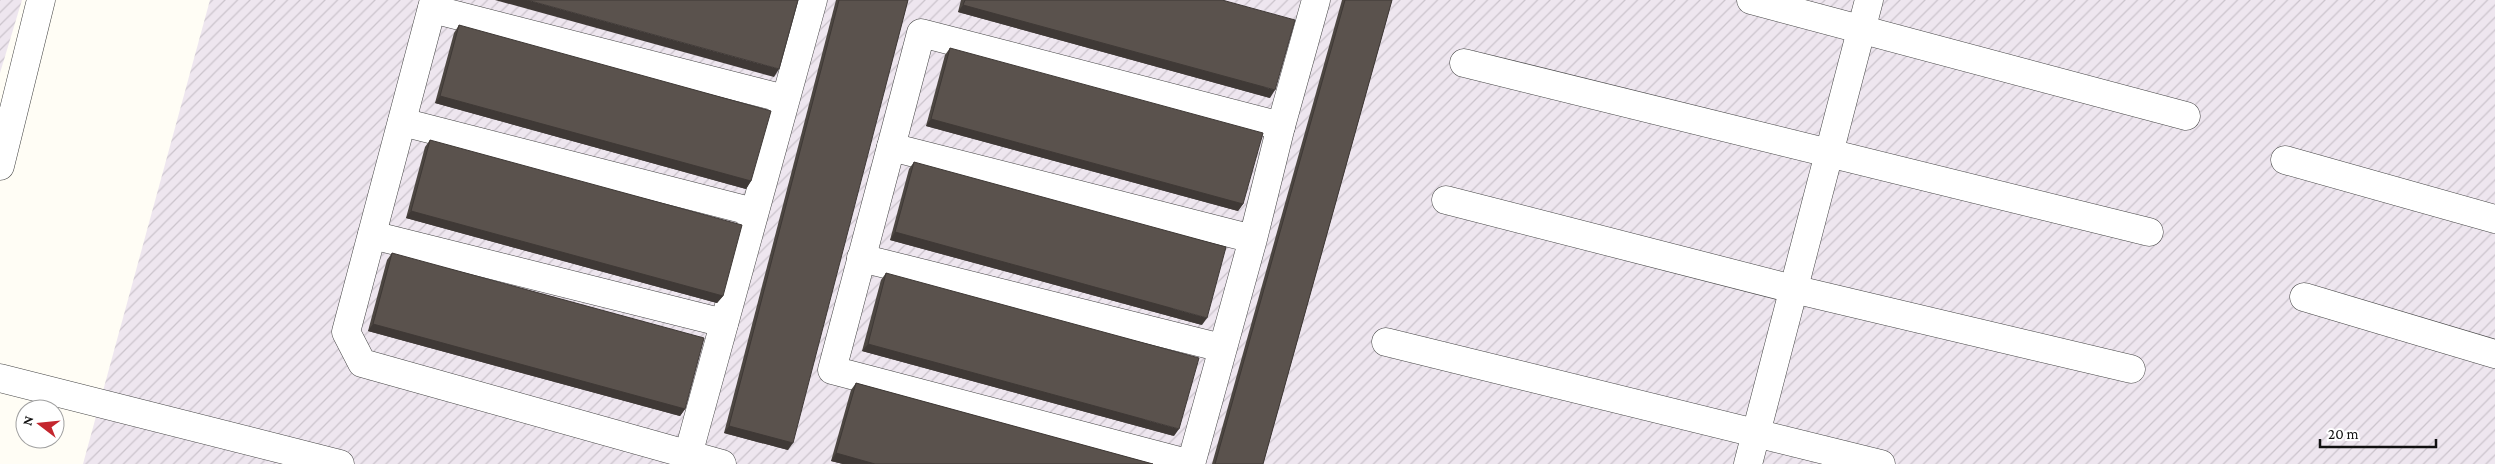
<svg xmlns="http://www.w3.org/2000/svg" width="2495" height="464" viewBox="0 0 2495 464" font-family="'Crimson Pro',serif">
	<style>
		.industrial { fill: url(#industrial-furrows) }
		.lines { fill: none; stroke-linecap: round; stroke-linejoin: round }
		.minor-casing { stroke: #444; stroke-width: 29 }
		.minor { stroke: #fff; stroke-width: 28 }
		.wall { fill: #4d4742 }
		.shaded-wall { fill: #3f3936 }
		.building { fill: #5a524d; stroke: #3f3936 }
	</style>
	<defs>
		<pattern id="industrial-furrows" width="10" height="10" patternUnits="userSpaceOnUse" patternTransform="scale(1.25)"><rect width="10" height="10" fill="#eee6ef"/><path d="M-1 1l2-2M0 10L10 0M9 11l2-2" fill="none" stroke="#cbc4cc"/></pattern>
	</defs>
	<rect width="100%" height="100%" fill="#fffdf5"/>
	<g class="industrial">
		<polygon points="0,0 22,0 0,73"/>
		<polygon points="210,0 2495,0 2495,464 83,464"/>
	</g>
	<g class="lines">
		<defs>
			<g id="minor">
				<polyline points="434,0 346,332 362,363 722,464"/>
				<polyline points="1751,0 2186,116"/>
				<polyline points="432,9 785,99"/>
				<polyline points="1464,63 2149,232"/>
				<polyline points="402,122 754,212"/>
				<polyline points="1281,126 1316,0"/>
				<polyline points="891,147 832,370 1191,464"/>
				<polyline points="2285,160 2495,219"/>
				<polyline points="0,166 41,0"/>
				<polyline points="1446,200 1793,289 2131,369"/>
				<polyline points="372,235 724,323"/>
				<polyline points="861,258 1222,348"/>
				<polyline points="2304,297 2495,354"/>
				<polyline points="1386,342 1881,464"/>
				<polyline points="0,378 340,464"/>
				<polyline points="688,455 813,0"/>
				<polyline points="1191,464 1253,239 1281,126 921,33 891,147 1253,239"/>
				<polyline points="1748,464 1869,0"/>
			</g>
		</defs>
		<use href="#minor" class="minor-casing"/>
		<use href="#minor" class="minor"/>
	</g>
	<g class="wall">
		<polygon points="836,0 908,0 788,450 724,433"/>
		<polygon points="961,0 1222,0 1270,98 958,12"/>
		<polygon points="1342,0 1392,0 1263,464 1212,464"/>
		<polygon points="459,25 751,181 746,189 435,103 454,33"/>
		<polygon points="950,48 1243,204 1238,211 926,126 945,55"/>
		<polygon points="430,140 723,296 717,303 406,218 425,147"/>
		<polygon points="914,162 1202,325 890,240 909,169"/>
		<polygon points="392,253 685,409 680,416 368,331 387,260"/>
		<polygon points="886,273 1174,436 862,351 881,280"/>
		<polygon points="856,383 1153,464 843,464 831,461 851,390"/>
	</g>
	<g class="shaded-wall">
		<polygon points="495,0 527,0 779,69 774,77"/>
		<polygon points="963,5 1275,90 1270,98 958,12"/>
		<polygon points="440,96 751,181 746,189 435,103"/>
		<polygon points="931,119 1243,204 1238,211 926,126"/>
		<polygon points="411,211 723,296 717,303 406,218"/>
		<polygon points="895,232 1207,318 1202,325 890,240"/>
		<polygon points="373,324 685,409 680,416 368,331"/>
		<polygon points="868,344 1179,429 1174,436 862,351"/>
		<polygon points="729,426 793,443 788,450 724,433"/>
		<polygon points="836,453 875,464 843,464 831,461"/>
	</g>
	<g class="building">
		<polygon points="527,0 798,0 779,69"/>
		<polygon points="839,0 908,0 793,443 729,426"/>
		<polygon points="965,0 1222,0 1295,20 1275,90 963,5"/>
		<polygon points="1345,0 1392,0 1263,464 1215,464"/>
		<polygon points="459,25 771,111 751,181 440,96"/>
		<polygon points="950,48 1263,133 1243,204 931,119"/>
		<polygon points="430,140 742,225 723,296 411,211"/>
		<polygon points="914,162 1226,247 1207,318 895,232"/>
		<polygon points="392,253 704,338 685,409 373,324"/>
		<polygon points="886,273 1199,358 1179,429 868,344"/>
		<polygon points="856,383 1153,464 875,464 836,453"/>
	</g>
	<g transform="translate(40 424) rotate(286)"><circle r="24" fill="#ffffff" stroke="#a0a0a0"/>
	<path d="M0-4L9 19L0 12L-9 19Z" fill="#c4262e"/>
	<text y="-8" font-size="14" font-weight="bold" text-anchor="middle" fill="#111111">N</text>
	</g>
	<path d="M2320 439v8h116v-8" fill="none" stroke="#111111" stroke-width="2.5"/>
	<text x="2328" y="439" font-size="15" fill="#111111" stroke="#ffffff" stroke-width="4" paint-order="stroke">20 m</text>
</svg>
